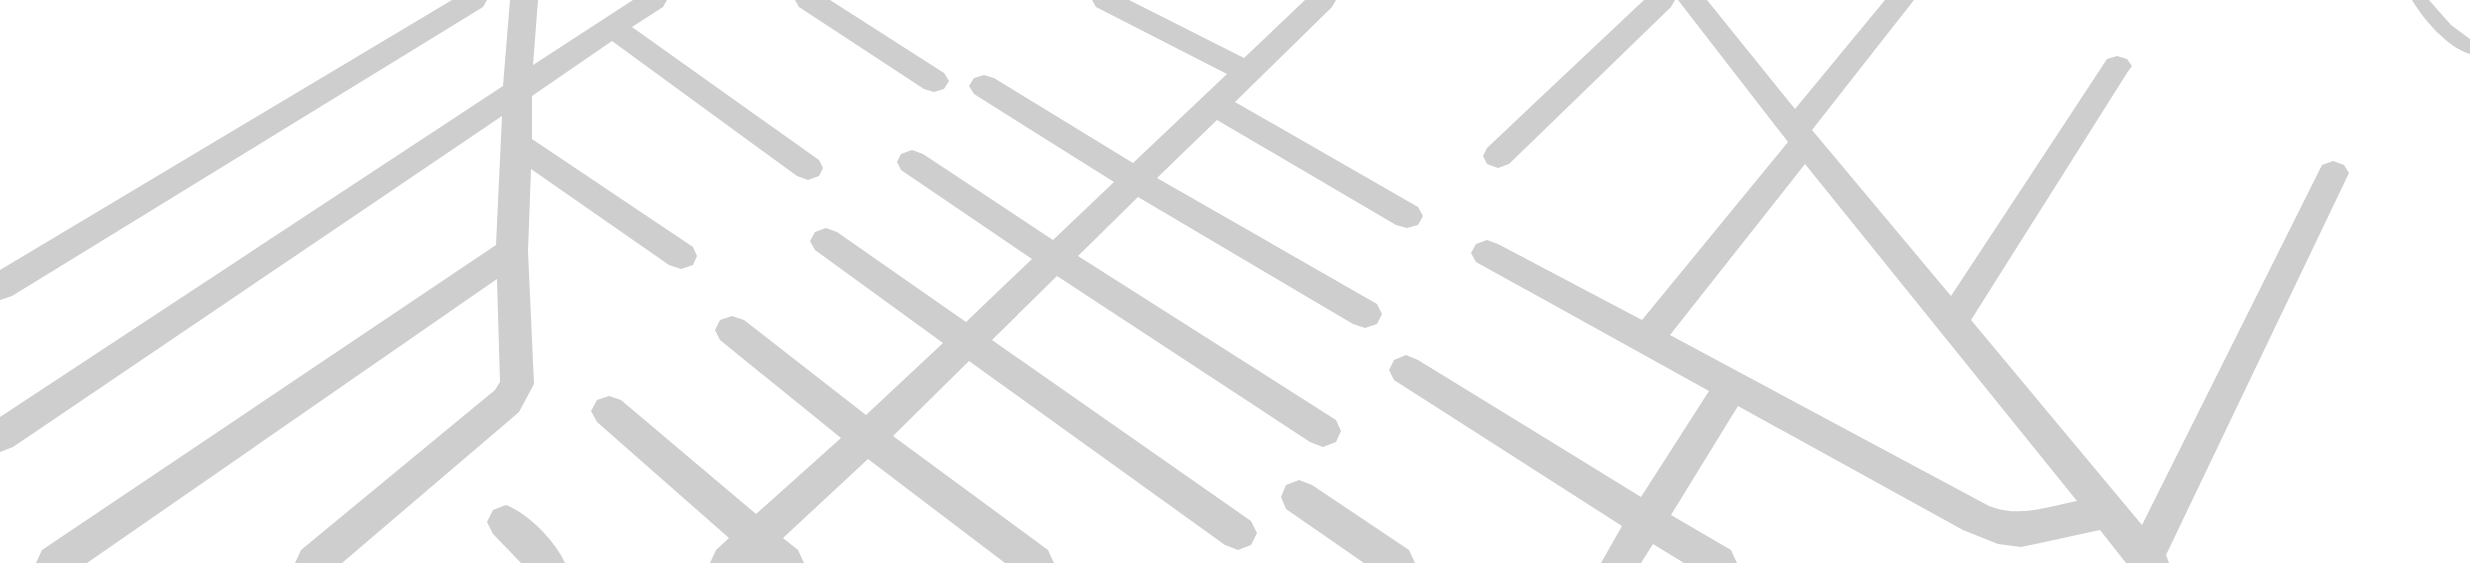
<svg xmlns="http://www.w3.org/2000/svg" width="2470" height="563" viewBox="0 0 2470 563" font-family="'Titillium Web',sans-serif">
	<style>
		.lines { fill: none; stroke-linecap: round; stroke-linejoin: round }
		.lane { fill: #cecece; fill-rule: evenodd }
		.street { fill: #cecece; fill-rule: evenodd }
	</style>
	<rect width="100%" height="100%" fill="#fff"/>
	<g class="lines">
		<path class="lane" d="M 2412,0 L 2429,0 L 2451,25 L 2470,39 L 2470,54 C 2447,47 2424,20 2412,0 Z"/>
		<g class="street">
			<polygon points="452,0 487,0 483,7 12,296 0,300 0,270"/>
			<polygon points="510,0 538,0 533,65 633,0 667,0 663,7 632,27 819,160 823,168 819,176 808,180 797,176 612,41 532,96 532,139 693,247 697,256 693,265 681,269 669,265 531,169 528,251 534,384 519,412 342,563 295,563 301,550 495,390 500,382 497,279 87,563 36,563 42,550 496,245 502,116 13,447 0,452 0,417 503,86"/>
			<polygon points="795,0 830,0 944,73 949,81 944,89 934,92 924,89 799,7"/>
			<polygon points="1092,0 1129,0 1244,58 1305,0 1336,0 1332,7 1235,102 1418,207 1423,216 1418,225 1407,228 1396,225 1217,120 1157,178 1377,304 1382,314 1377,324 1365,328 1353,324 1138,197 1078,256 1336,420 1341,431 1336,442 1323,447 1310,442 1057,276 992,340 1251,521 1257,533 1251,545 1238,550 1225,545 969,361 893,436 1048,550 1054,563 1005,563 868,459 783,538 798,550 804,563 710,563 716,550 729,538 597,422 591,411 597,400 609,396 621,400 756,514 841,438 720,340 715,330 720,320 732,316 744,320 866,415 943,343 815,250 810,241 815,232 826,228 837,232 966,322 1032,259 901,170 897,162 901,154 912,150 923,154 1053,240 1114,182 974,94 969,86 974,78 984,75 994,78 1133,163 1227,74 1096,7"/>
			<polygon points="1644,0 1675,0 1671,7 1509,164 1498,168 1487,164 1483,156 1487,148"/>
			<path d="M 1678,0 L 1707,0 L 1795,109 L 1885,0 L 1914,0 L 1812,130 L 1951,296 L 2107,59 L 2117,56 L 2127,59 L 2132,66 L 2127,73 L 1971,320 L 2142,525 L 2322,165 L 2333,161 L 2344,165 L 2349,173 L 2166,555 L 2169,563 L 2126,563 L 2100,530 L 2021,547 L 1998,544 L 1963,530 L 1738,406 L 1671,515 L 1731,550 L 1737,563 L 1684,563 L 1653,544 L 1641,563 L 1601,563 L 1622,526 L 1394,380 L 1389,370 L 1394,360 L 1406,355 L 1418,360 L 1641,497 L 1709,391 L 1476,262 L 1471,253 L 1476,244 L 1487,240 L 1498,244 L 1642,320 L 1788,142 ZM 1805,164 L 2077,501 C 2047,507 2018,518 1989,506 L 1670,335 Z"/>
			<polygon points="1299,480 1312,485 1409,550 1415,563 1364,563 1286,509 1281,497 1286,485"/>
			<path d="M 506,505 C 529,514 555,541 565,563 L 521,563 L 493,534 L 487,522 L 493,510 Z"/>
		</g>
	</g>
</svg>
